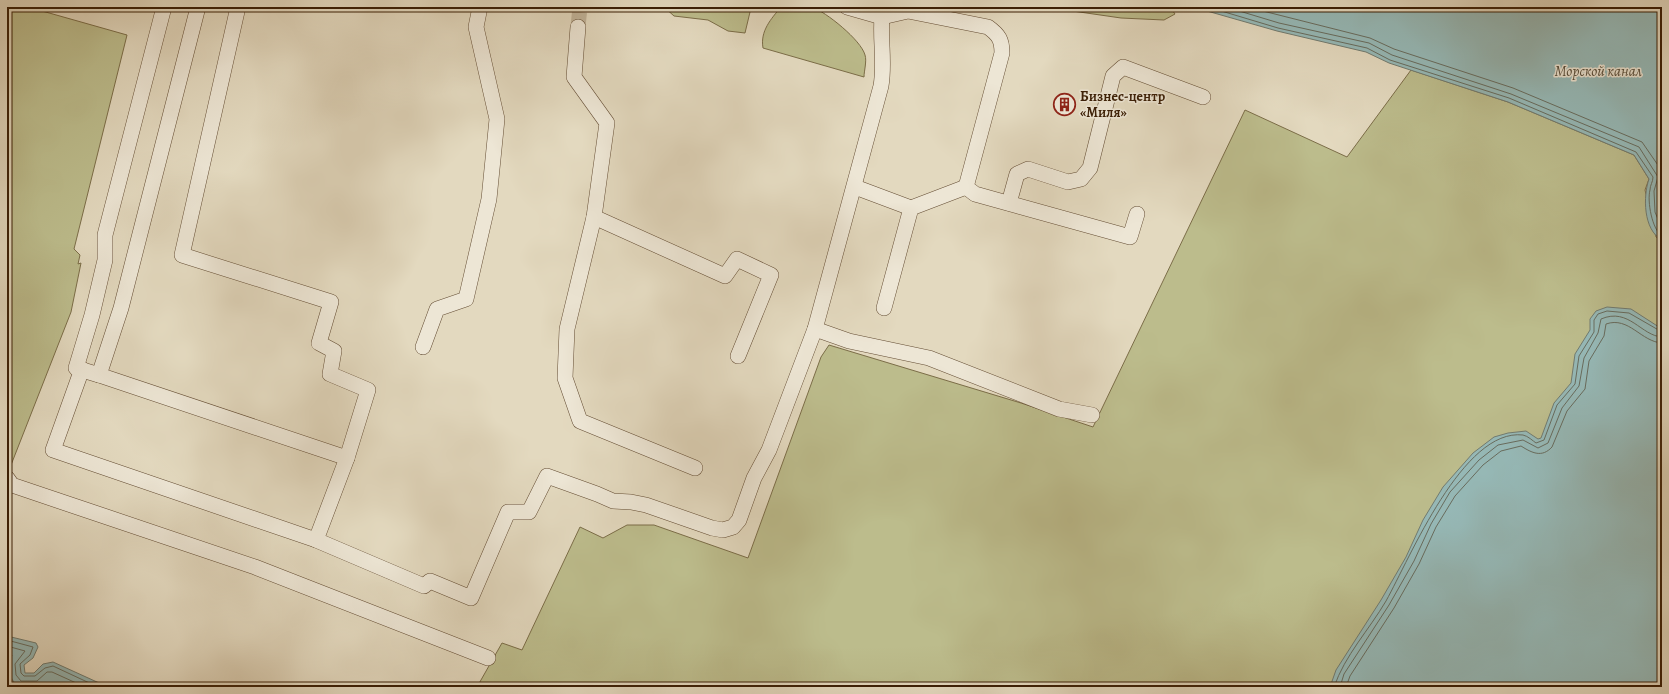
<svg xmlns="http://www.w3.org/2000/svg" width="1669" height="694" viewBox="0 0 1669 694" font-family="Alegreya,serif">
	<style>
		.green { fill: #bcbc8c; stroke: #7b6d48 }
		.water { fill: #96b9b7; stroke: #717b70 }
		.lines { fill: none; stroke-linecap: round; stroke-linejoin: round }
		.shore { stroke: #686c5e; stroke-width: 1 }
		.minor-tunnel { stroke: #c1b49a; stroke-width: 15; stroke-dasharray: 15 8; stroke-linecap: butt }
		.minor-casing { stroke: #644d34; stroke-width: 16 }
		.minor { stroke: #ede6d5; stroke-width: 15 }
		.labels { text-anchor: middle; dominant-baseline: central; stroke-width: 3; stroke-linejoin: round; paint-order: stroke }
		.poi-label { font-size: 14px; font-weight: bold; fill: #3a1e05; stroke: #ede6d5; text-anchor: start }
		.water-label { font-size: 15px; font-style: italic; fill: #564c3a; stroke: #ede6d5 }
	</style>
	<rect width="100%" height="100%" fill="#e3d9bf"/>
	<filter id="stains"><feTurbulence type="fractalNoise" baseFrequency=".005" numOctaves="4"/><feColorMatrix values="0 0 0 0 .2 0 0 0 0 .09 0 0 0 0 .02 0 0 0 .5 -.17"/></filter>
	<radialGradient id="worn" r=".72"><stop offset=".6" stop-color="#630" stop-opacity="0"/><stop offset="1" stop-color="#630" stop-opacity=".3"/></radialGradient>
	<g class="green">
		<polygon points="7,7 28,7 127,35 74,249 80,255 78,264 81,263 71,312 11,465 7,460"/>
		<polygon points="664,7 752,7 750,12 745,33 728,31 708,20 674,16"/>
		<path d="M 781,7 C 790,7 803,5 812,7 C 826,12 861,40 865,55 C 867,61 864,71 864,77 L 763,48 C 760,31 771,19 781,7 Z"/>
		<polygon points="1045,7 1170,7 1175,14 1164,20 1121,18"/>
		<polygon points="1411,70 1508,102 1634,155 1649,179 1645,190 1656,237 1662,240 1662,687 477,687 502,643 522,650 580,527 603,538 627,525 654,525 748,558 821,357 829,345 1021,403 1093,427 1245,110 1347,157"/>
	</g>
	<g class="water">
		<path d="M 1193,7 L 1662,7 L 1662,240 C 1643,230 1643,196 1649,179 L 1634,155 L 1508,102 L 1389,63 L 1366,52 L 1277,31 Z"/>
		<polygon points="1607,307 1631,309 1662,329 1662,687 1330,687 1336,670 1381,600 1406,557 1423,520 1443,487 1473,453 1494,437 1508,433 1526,431 1538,439 1541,438 1554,403 1571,383 1575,354 1590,330 1590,319 1596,311"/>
		<polygon points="7,636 36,643 38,647 33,658 24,665 25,673 34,673 43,664 53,662 108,687 7,687"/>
	</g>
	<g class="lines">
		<g class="shore">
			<path d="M 1208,7 L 1278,28 L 1367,48 L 1390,60 L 1509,98 L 1636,152 L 1653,177 C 1653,182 1650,185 1650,190 C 1647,201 1652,230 1662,236"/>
			<polyline points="1226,7 1279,23 1369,43 1392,55 1511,94 1639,147 1658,177 1654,191 1655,212 1662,229"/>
			<polyline points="1247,7 1370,38 1394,49 1513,88 1642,142 1662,171"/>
			<polyline points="7,640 33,647 30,655 20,664 21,673 24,676 35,676 45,668 53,666 98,687"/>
			<polyline points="7,646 25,651 15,664 16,675 21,681 37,681 47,672 52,672 85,687"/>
			<path d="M 7,652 L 12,655 C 7,666 8,682 21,687"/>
			<path d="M 1334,687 C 1345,655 1369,630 1386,601 C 1410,558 1463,428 1523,435 C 1528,436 1533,441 1536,443 L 1544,440 L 1557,405 L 1575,384 L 1579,356 L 1594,332 L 1594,320 L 1598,314 L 1607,311 L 1629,313 L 1662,332"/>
			<path d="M 1340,687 L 1344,674 L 1389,605 L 1414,561 L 1431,524 L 1450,492 L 1479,460 L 1498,445 L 1523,440 L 1538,448 L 1548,443 L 1562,408 L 1579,386 L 1584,358 L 1598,333 L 1601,319 C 1629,307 1641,336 1662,337"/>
			<path d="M 1346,687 L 1350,676 L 1394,608 L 1419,564 L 1436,527 L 1455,496 L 1483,465 L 1501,451 L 1521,446 C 1532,453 1542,458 1552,447 L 1567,411 L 1585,389 L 1589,361 L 1604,336 L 1606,324 C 1629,316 1641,342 1662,343"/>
		</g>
		<polyline class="minor-tunnel" points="578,27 580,7"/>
		<defs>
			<g id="minor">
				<polyline points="198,7 121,308 99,375 347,458"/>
				<path d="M 238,7 L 182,255 L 331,302 L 319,343 L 334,351 L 330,374 L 368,390 L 347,458 L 316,540 L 424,586 L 430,581 L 471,598 L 508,512 L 529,512 L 547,476 L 597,494 L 613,501 L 631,502 L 646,505 L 712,528 L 723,530 L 733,527 L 739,520 L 754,478 L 769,450 L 815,329 L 881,86 C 885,63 880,40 882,17"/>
				<polyline points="847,7 882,17"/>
				<path d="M 882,17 L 908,11 L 988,27 C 999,35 1002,40 1002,53 L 966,187 L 975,194 L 1130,237 L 1137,214"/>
				<polyline points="578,27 574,77 607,123 594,217 725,276 737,259 771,275 738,356"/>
				<polyline points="855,187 911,208"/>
				<polyline points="1009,203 1017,174 1028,169 1068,182 1081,179 1090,168 1113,76 1123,67 1203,97"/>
				<polyline points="594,217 567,329 565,378 580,421 695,468"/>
				<polyline points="884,308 911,208 966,187"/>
				<polyline points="815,329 849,341 929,358 1059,409 1092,415"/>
				<polyline points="423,347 437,309 466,299 489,199 497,119 476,27 480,7"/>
				<polyline points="82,369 53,450 316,540"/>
				<polyline points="99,375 76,368 92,315 105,260 105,235 164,7"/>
				<polyline points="7,478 12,485 255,567 488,658"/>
			</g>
		</defs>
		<use href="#minor" class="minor-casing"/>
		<use href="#minor" class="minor"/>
	</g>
	<defs>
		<symbol id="building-ring" viewBox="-11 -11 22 22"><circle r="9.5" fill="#ede6d5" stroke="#8f2418" stroke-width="1.5"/><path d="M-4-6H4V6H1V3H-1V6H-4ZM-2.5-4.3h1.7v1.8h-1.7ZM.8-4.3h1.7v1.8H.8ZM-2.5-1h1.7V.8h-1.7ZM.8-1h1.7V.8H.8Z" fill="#8f2418"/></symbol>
	</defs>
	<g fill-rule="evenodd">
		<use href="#building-ring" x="1052" y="92" width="25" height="25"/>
	</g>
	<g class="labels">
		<g class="poi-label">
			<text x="1080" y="96">Бизнес-центр<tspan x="1080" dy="16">«Миля»</tspan></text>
		</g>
		<g class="water-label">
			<text x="1598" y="71">Морской канал</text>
		</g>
	</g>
	<rect width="1669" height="694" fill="none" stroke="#e3d9bf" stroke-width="24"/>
	<rect x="8" y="8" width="1653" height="678" fill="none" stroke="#3a1e05" stroke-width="2"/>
	<rect x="12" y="12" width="1645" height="670" fill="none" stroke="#3a1e05"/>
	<rect width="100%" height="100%" filter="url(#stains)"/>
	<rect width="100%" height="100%" fill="url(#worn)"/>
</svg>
